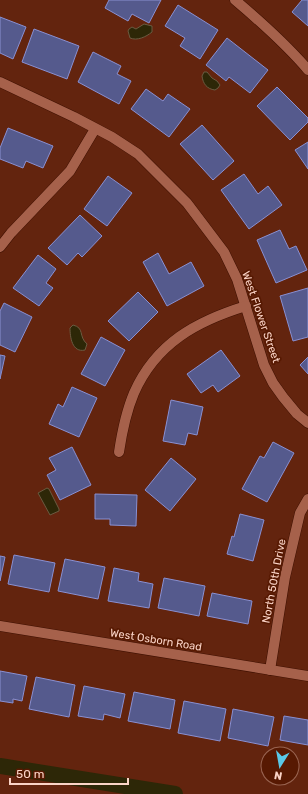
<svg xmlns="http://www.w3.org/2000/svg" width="308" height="794" viewBox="0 0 308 794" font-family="Rubik,sans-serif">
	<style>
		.water { fill: #2d2707; stroke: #6b5b41 }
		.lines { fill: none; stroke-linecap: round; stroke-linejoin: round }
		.canal { stroke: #2d2707; stroke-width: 16 }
		.building { fill: #555a8d; stroke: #8990d2 }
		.minor-casing { stroke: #3f1001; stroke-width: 11 }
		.tertiary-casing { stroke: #3f1001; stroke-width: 11 }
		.minor { stroke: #a6614b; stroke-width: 10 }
		.tertiary { stroke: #a6614b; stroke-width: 10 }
		.labels { text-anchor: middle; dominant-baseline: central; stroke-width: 3.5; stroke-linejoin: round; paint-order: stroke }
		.street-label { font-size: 11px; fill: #fbd4c7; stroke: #571902 }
	</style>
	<rect width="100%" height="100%" fill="#63240e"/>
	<g class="water">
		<path d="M 144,24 L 152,26 L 152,32 C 146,37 137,41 130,38 L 128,31 L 129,29 L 132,27 L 136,29 Z"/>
		<path d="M 204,72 L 207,72 L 212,78 L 217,81 L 220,85 L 218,88 L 215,90 C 207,89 203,84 202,76 Z"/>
		<path d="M 73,325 C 85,328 78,336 87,344 L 85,350 C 72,353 70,337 70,328 Z"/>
		<polygon points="47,488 49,489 59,509 59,511 50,515 38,493"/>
	</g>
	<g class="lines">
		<polyline class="canal" points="0,766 175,794"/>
	</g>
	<g class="building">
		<polygon points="109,0 161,0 149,23 132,14 128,21 105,8"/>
		<polygon points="302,0 308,0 308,26 292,12"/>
		<polygon points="178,5 218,30 200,59 180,46 185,38 165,26"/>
		<polygon points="0,17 26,27 13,59 0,53"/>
		<polygon points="34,29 79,46 67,79 22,62"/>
		<polygon points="227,38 268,70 250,93 229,77 226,81 206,65"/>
		<polygon points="93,52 121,66 117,74 131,81 119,104 78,82"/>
		<polygon points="277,87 308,118 308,122 290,140 257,106"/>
		<polygon points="146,89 163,101 168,94 190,109 169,137 131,109"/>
		<polygon points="202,125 234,161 213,180 180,144"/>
		<polygon points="8,128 53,146 43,168 26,161 23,168 0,159 0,148"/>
		<polygon points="308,142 308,169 295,150"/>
		<polygon points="244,174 258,194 268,186 282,205 249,229 221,190"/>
		<polygon points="108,176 132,193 107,226 84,209"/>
		<polygon points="80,215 102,236 82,257 78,253 67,265 48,248"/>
		<polygon points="280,230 289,249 296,246 307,270 276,283 257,240"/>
		<polygon points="158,253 169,274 191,262 204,286 167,306 143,262"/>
		<polygon points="38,255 56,269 46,283 53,288 39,306 13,288"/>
		<polygon points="308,288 308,337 293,341 280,296"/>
		<polygon points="138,292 158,312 129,341 108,321"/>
		<polygon points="4,303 32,317 15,352 0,345 0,311"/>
		<polygon points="101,337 125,350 105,386 81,374"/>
		<polygon points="221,350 240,376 218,392 213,385 201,393 187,374"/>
		<polygon points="0,355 5,356 0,379"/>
		<polygon points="308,357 308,374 300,365"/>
		<polygon points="72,387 97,398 79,437 49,424 58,404 63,407"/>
		<polygon points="171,400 203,407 197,435 188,433 185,445 163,441"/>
		<polygon points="273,442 294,453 267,502 242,489 260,456 264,458"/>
		<polygon points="72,447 91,485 60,500 47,475 56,470 49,458"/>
		<polygon points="171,458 196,479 170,511 145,490"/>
		<polygon points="95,494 137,495 136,526 110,525 110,519 95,519"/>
		<polygon points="240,514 264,520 253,561 227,554 232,536 234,537"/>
		<polygon points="14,555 55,563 49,592 8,584"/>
		<polygon points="0,556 5,557 0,581"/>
		<polygon points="65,559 105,567 98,599 58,591"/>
		<polygon points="114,568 139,573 138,581 153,584 149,608 108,601"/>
		<polygon points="164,578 205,586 199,616 158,608"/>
		<polygon points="212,593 252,601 248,624 207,616"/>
		<polygon points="0,671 27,676 22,701 13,699 13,703 0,701"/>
		<polygon points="36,677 75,685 69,717 29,709"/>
		<polygon points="84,686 125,694 120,718 104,714 103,720 78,716"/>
		<polygon points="134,692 175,700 170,729 128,721"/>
		<polygon points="184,701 226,709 220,741 178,733"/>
		<polygon points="233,709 274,717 268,746 228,738"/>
		<polygon points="284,716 308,720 308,745 280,740"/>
	</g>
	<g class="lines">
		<defs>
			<g id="minor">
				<path d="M 235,0 C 261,22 286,44 308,70"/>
				<polyline points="0,82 74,117 112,137 138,154 187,203 224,252 237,279 264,365 273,383 283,397 297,414 308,423"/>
				<polyline points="0,247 11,233 70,171 95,129"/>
				<path d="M 119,452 C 122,432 126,412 134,393 C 156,343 197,321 246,306"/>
				<polyline points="270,670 285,577 300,513 308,499"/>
			</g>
			<polyline id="tertiary" points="0,626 308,676"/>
		</defs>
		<use href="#minor" class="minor-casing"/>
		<use href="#tertiary" class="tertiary-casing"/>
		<use href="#minor" class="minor"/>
		<use href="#tertiary" class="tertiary"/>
	</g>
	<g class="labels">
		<g class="street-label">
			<text transform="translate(261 317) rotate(71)">West Flower Street</text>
			<text transform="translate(274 581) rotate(-79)">North 50th Drive</text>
			<text transform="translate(156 640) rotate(9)">West Osborn Road</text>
		</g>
	</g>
	<g transform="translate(280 766) rotate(191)"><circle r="19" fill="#571902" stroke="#996451"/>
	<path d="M0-3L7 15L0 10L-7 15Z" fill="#5ac8e6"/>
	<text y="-6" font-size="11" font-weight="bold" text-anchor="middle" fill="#fbd4c7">N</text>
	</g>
	<path d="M10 778v6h118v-6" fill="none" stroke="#fbd4c7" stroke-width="2"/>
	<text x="16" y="778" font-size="12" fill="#fbd4c7" stroke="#571902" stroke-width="3" paint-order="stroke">50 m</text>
</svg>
